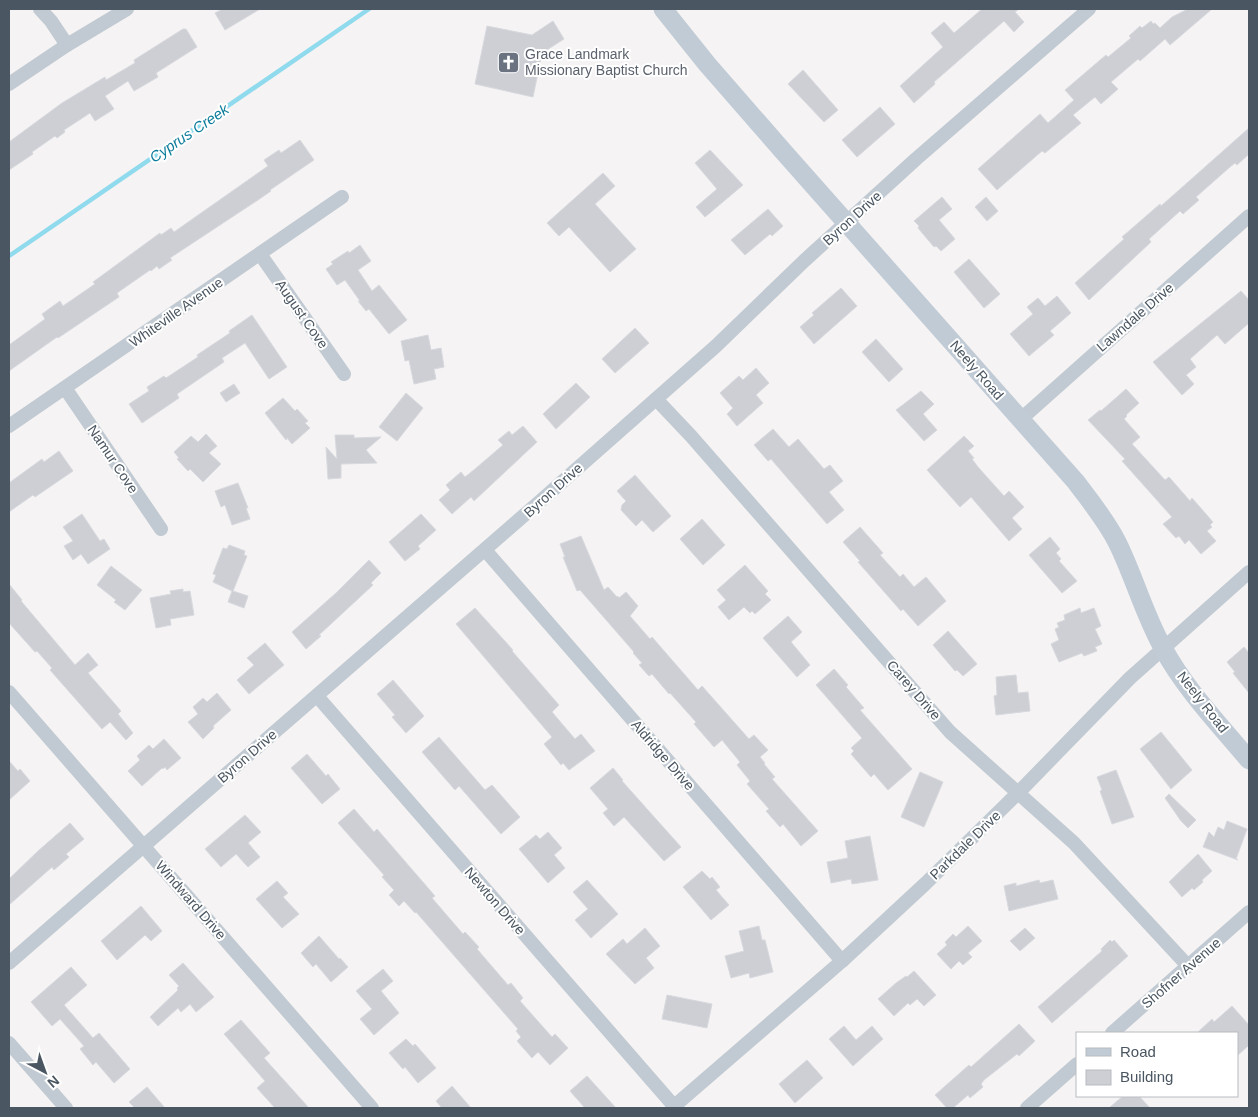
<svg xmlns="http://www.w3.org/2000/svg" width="1258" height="1117" viewBox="0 0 1258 1117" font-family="Arial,sans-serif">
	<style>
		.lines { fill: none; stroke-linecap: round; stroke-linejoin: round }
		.stream { stroke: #90daee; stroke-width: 4.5 }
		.building { fill: #cdcfd5; stroke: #d7d9de }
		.street { stroke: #c1cad2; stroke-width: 14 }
		.secondary { stroke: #c1cbd6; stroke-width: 19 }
		.labels { text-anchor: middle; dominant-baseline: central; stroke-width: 4; stroke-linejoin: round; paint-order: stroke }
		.worship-label { font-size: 14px; fill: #5b616d; stroke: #fff; text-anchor: start }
		.street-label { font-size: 14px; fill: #4a5661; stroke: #fff }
		.water-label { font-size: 15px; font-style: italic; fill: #0c7c9b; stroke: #fff }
	</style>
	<rect width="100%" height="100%" fill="#f5f3f3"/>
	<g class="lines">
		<polyline class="stream" points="9,256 369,9"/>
	</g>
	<g class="building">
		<polygon points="223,9 260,9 225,30 215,13"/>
		<polygon points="982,9 1019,9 1015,12 1024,22 1014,32 1004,21 934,82 935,84 914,103 900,86 943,47 931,33 944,22 954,33"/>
		<polygon points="1188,9 1212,9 1170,45 1165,39 1140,61 1138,59 1111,82 1118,89 1101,104 1095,97 1073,115 1081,123 1045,153 1042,151 997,190 978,169 1040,114 1048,123 1074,100 1065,90 1106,55 1108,57 1131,38 1129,36 1140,26 1142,28 1151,21 1153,24 1155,23 1160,28 1172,17"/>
		<polygon points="553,21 564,39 542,53 533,97 475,84 487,26 532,35"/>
		<polygon points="183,29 186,29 197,47 156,73 158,77 134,91 128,81 105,96 114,109 95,121 90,113 64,130 65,132 57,138 55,136 32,152 33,154 9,170 9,142 62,103 105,77 106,80 135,63 134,60"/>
		<polygon points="803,70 838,110 824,122 788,84"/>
		<polygon points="880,107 895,124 857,157 842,140"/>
		<polygon points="1249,128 1249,154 1237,165 1235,163 1230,167 1196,197 1199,200 1183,214 1180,211 1149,239 1151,242 1089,300 1075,283 1124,239 1122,237 1160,204 1161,206"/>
		<polygon points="300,140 314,160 270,190 271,191 258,200 170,258 172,260 159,269 157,266 151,271 150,270 117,293 119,297 58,338 57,337 9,371 9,345 45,319 42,314 60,301 63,306 95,284 93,282 160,233 161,235 171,228 174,232 268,166 264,160 279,150 281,153"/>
		<polygon points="710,150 743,185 705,217 696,207 717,189 695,163"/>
		<polygon points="603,173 615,186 595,204 636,249 610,272 569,227 559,236 547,223"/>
		<polygon points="942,197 952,209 939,220 955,239 941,251 936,246 934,247 918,228 919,226 914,221"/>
		<polygon points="986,197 998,211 987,221 975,207"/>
		<polygon points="768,209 783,226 772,236 770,234 745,255 731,240"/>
		<polygon points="360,245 371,261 358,270 372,291 379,285 407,320 389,334 369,309 366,311 358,301 360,301 345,280 337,285 326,269 333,264 331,262 348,251 349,253"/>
		<polygon points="969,259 1000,294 984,308 954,272"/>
		<polygon points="841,288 857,306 814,344 800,327 814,315 812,313"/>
		<polygon points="1241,291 1249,300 1249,323 1225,344 1217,335 1190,359 1196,367 1186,375 1194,384 1182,395 1153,362"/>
		<polygon points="1057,296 1071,313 1050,331 1054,335 1029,356 1010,334 1033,314 1027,307 1038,298 1045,306"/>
		<polygon points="252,315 287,367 269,379 245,343 222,358 224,362 177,394 179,398 142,423 129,404 149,391 147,387 164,376 166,378 198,357 197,355 230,333 229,331"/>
		<polygon points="635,328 649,343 615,373 602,359"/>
		<polygon points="428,335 431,350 441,348 444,367 434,369 436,379 414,384 409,360 405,361 401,341"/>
		<polygon points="876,339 903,369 889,382 862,352"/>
		<polygon points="756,368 769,383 756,395 763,403 737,426 727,414 733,408 720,393 739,376 743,380"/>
		<polygon points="576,383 590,397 556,429 543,414"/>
		<polygon points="234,384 240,393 226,402 220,393"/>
		<polygon points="1126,389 1139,403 1126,415 1127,416 1124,419 1140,437 1132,444 1165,480 1169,477 1190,501 1192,498 1213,522 1210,525 1212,527 1207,531 1216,541 1201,554 1189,540 1185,544 1179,536 1176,538 1163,524 1172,517 1122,461 1125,459 1088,420 1100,410 1101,411"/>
		<polygon points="921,391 934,404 923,414 937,430 924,441 896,410"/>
		<polygon points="406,393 423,408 397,441 379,427"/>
		<polygon points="283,398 295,411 297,409 308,421 305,423 310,428 292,444 287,438 286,440 265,413"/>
		<polygon points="523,426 537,442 474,501 471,497 452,514 439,500 450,490 446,485 461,472 465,477 475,469 503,445 498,440 509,431 512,435"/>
		<polygon points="773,429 789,447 798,439 824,469 830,465 843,481 829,492 844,510 827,524 771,459 768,461 754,445"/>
		<polygon points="206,434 217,446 209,453 221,464 203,482 190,469 188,471 177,459 179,458 174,452 191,436 198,442"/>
		<polygon points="335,435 354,435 354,438 381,437 366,450 377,463 341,464 341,478 328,479 326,447 337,459"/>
		<polygon points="964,436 974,446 968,451 974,458 972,459 978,467 1004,496 1009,491 1024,507 1012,518 1022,529 1009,541 971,497 960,507 927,470"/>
		<polygon points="59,451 73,471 35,497 33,495 9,512 9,483 42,459 44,462"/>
		<polygon points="635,475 671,516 653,532 642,520 636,526 621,510 622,505 626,501 617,491"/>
		<polygon points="238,483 248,508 246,508 250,519 232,525 225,505 221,507 215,491"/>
		<polygon points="82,514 100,541 104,539 110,549 88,564 81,554 73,560 64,546 73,541 63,527"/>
		<polygon points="421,514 436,530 418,546 420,549 405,561 389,542"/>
		<polygon points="702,519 725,545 703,565 680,539"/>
		<polygon points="860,527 883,553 880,555 900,577 903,574 914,587 926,577 946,601 918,626 903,609 901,611 858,562 860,561 843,542"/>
		<polygon points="581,536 604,590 608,587 617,597 618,596 619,598 626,592 638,606 630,616 650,639 652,637 698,690 702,686 749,739 754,735 768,750 760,757 765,763 764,764 775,777 772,779 818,831 801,846 783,824 780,827 766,811 769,809 747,784 750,781 737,765 740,762 722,740 714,747 694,724 696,722 670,693 669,694 652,674 649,676 639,665 642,663 633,653 634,652 580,590 577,591 563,557 565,557 560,544"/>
		<polygon points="1050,537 1060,549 1056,553 1061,559 1059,561 1077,581 1062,593 1029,555"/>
		<polygon points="229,545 245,551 244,555 247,556 233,591 248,596 244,608 228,602 232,591 213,582 216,575 213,574 223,548 227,549"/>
		<polygon points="369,560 381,573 371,583 373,585 319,635 321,636 306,649 292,632 336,593"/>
		<polygon points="745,565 768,591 765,594 771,600 755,614 752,611 750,613 744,607 729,620 718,607 726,600 717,590"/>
		<polygon points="111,566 142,590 125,610 114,602 116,600 97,585"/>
		<polygon points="9,584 22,600 21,601 75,665 88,653 98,665 88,673 121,711 118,714 133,733 126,740 110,722 102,729 50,670 52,668 37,651 35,652 9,623"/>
		<polygon points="183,589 183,592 190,591 194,615 170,619 171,625 156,628 150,598 171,594 170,591"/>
		<polygon points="475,608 513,650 512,651 559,705 552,712 575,739 581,734 595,751 569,770 563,763 561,765 544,744 552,737 456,624"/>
		<polygon points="1080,608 1081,613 1094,608 1101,626 1095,629 1102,644 1095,647 1097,651 1084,656 1082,653 1059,662 1051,644 1059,640 1055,629 1059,627 1057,623 1065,620 1064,615"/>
		<polygon points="788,616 802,632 791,642 810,665 797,677 763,638"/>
		<polygon points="948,631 977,664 963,676 957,670 955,671 933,645"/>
		<polygon points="265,643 284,665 249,694 237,680 254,665 247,658"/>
		<polygon points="1244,647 1249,653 1249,693 1233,673 1235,672 1227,662"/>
		<polygon points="834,669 848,685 846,687 864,708 860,710 912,769 888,790 874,774 871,777 851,754 854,751 851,748 862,738 816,685"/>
		<polygon points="1016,675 1018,693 1028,692 1030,711 996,715 994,696 997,695 996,677"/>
		<polygon points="393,680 424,716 406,733 392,717 395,715 377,694"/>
		<polygon points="217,693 231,710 213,726 214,728 203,739 188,722 198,714 193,707 203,698 207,702"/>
		<polygon points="1161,732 1192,770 1171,789 1140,749"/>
		<polygon points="439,737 485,790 492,785 520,817 501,834 459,786 455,790 422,752"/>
		<polygon points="164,739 181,758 167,770 165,767 163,769 162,768 142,786 128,771 140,760 137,756 149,745 153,749"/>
		<polygon points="307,754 326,776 328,774 340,789 322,804 291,768"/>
		<polygon points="9,761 18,771 20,769 30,781 9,800"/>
		<polygon points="613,768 623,780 622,781 681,847 664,861 624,817 614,826 603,813 608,809 590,788"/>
		<polygon points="1116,770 1134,817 1112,824 1100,791 1102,790 1097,777"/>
		<polygon points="920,772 943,782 924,827 901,817"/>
		<polygon points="1169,794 1196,820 1188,828 1181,821 1165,798"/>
		<polygon points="354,809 374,832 377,829 435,896 432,898 463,934 465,932 479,947 477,949 508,985 511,983 523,998 520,1001 552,1037 555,1034 568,1048 550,1065 538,1052 532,1058 517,1041 521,1037 516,1031 518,1029 416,912 415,913 404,901 399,906 389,895 394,890 382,877 384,875 338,823"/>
		<polygon points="245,815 261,832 248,843 260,857 248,867 236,854 221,867 205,849"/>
		<polygon points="1227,821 1247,829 1236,859 1238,860 1203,847 1209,832 1214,837 1218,827 1224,830"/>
		<polygon points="70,823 84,839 66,854 69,857 54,870 52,867 9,905 9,879 38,851"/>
		<polygon points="548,832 562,848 554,855 565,868 548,883 519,849 536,835 540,839"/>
		<polygon points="870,836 878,880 852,884 851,879 831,883 827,862 848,858 845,841"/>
		<polygon points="1198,854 1212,871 1202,880 1203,882 1194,890 1192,888 1182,897 1169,882"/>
		<polygon points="702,871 710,879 712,877 720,887 716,890 729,905 711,920 683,887"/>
		<polygon points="587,880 618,914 591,938 575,920 588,909 573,892"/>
		<polygon points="1039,880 1040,883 1053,880 1058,899 1009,911 1004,886 1016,883 1016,886"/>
		<polygon points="277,881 288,893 283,897 299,914 282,928 256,899"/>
		<polygon points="141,906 162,931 151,941 145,935 117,960 101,941"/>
		<polygon points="759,926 762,940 765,940 773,972 750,978 749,973 731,978 725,956 744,951 739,931"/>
		<polygon points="968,926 982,941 968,953 972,957 963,965 959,961 951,969 937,954 947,945 945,942 953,934 956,937"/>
		<polygon points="645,928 660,946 646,958 654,968 635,984 606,954 623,939 627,944"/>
		<polygon points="1025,928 1035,938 1020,951 1010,941"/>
		<polygon points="319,936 339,959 340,958 348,967 331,982 316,964 313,967 301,953"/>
		<polygon points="1110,940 1112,942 1114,940 1128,956 1052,1023 1038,1007 1102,951 1101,949"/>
		<polygon points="183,963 214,997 196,1012 190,1004 181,1012 178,1008 158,1026 150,1017 178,990 177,988 179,986 169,975"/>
		<polygon points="71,967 87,985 64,1005 93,1038 99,1033 130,1069 114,1083 96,1062 93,1065 80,1049 84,1046 60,1019 52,1026 31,1002"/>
		<polygon points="383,969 393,981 381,991 399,1013 374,1035 360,1019 372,1009 356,991"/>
		<polygon points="914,971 936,995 924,1006 917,999 910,1005 908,1003 894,1016 878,999 896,983 906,976 907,977"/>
		<polygon points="667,995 712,1004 707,1028 662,1019"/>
		<polygon points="1232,1006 1249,1025 1249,1045 1237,1056 1237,1033 1197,1033 1212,1019 1214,1022"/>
		<polygon points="241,1020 270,1053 264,1058 309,1108 275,1108 257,1088 265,1081 224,1034"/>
		<polygon points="1019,1024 1035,1041 1019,1056 1017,1054 984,1080 981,1084 983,1087 970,1098 968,1095 953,1108 947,1108 935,1095 969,1065 971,1067"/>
		<polygon points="844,1026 856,1040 872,1026 883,1039 853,1066 829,1039"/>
		<polygon points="406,1039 413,1046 415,1044 436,1068 418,1083 405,1067 403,1069 389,1053"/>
		<polygon points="807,1060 823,1078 795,1103 779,1084"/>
		<polygon points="587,1076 616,1108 585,1108 570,1091"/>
		<polygon points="452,1086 471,1108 442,1108 436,1101"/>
		<polygon points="147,1087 165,1108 135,1108 129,1102"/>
		<polygon points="1123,1096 1139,1096 1150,1108 1109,1108"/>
	</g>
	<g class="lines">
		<g class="street">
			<polyline points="40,9 51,21 67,45"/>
			<polyline points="9,84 67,45 127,9"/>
			<polyline points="260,254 344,374"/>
			<polyline points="65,388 161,529"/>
			<polyline points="656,399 691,436 950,732 1074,843 1188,966"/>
			<polyline points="1021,419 1249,216"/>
			<polyline points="9,426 342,197"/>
			<polyline points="485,550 842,961"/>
			<polyline points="9,692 372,1108"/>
			<polyline points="317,696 674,1106"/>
			<polyline points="9,963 537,504 716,346 804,261 916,159 1089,9"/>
			<polyline points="1112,1033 1249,912"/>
			<polyline points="9,1043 66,1108"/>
			<polyline points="672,1108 842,961 925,884 1019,792 1130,678 1249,572"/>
			<polyline points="1027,1108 1077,1064"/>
		</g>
		<path class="secondary" d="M 663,9 L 707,64 L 782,150 L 1076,482 C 1090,501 1106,520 1117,542 C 1134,576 1144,614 1163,648 C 1185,689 1219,724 1249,760"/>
	</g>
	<defs>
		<symbol id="church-square" viewBox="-11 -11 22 22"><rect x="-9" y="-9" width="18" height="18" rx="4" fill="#6b7280" stroke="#fff"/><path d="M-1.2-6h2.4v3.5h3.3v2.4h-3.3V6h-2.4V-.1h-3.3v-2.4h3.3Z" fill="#fff"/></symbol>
	</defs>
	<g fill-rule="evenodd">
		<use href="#church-square" x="496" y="50" width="25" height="25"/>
	</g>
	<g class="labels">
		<g class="worship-label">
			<text x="525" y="54">Grace Landmark<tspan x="525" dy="16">Missionary Baptist Church</tspan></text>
		</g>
		<g class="street-label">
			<text transform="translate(852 218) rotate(-42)">Byron Drive</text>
			<text transform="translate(176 312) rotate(-35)">Whiteville Avenue</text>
			<text transform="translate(302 314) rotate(55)">August Cove</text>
			<text transform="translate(1135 317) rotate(-41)">Lawndale Drive</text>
			<text transform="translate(977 370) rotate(49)">Neely Road</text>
			<text transform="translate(113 459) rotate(56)">Namur Cove</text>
			<text transform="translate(553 490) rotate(-42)">Byron Drive</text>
			<text transform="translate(914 690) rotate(49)">Carey Drive</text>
			<text transform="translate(1203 702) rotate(52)">Neely Road</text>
			<text transform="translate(663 755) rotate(49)">Aldridge Drive</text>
			<text transform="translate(247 756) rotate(-41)">Byron Drive</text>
			<text transform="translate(965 845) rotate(-44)">Parkdale Drive</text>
			<text transform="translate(191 900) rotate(49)">Windward Drive</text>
			<text transform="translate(495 901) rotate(49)">Newton Drive</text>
			<text transform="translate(1181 973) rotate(-41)">Shofner Avenue</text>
		</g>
		<g class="water-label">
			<text transform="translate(189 133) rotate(-34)">Cyprus Creek</text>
		</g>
	</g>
	<rect width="1258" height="1117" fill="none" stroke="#4a5661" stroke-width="20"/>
	<rect x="1076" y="1032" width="162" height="65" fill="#ffffff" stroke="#b7bbc0"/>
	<rect x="1086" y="1048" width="25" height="8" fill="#c1cbd6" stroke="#b7bbc0"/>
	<text x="1120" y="1057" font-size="15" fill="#4a5661">Road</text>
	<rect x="1086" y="1070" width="25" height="15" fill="#cdcfd5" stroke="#b7bbc0"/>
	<text x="1120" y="1082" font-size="15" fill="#4a5661">Building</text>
	<g transform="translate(45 1072) rotate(139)" stroke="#ffffff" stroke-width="4" paint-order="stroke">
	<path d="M0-4L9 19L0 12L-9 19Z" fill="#4a5661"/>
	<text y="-8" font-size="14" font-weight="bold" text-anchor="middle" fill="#4a5661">N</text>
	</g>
</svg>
